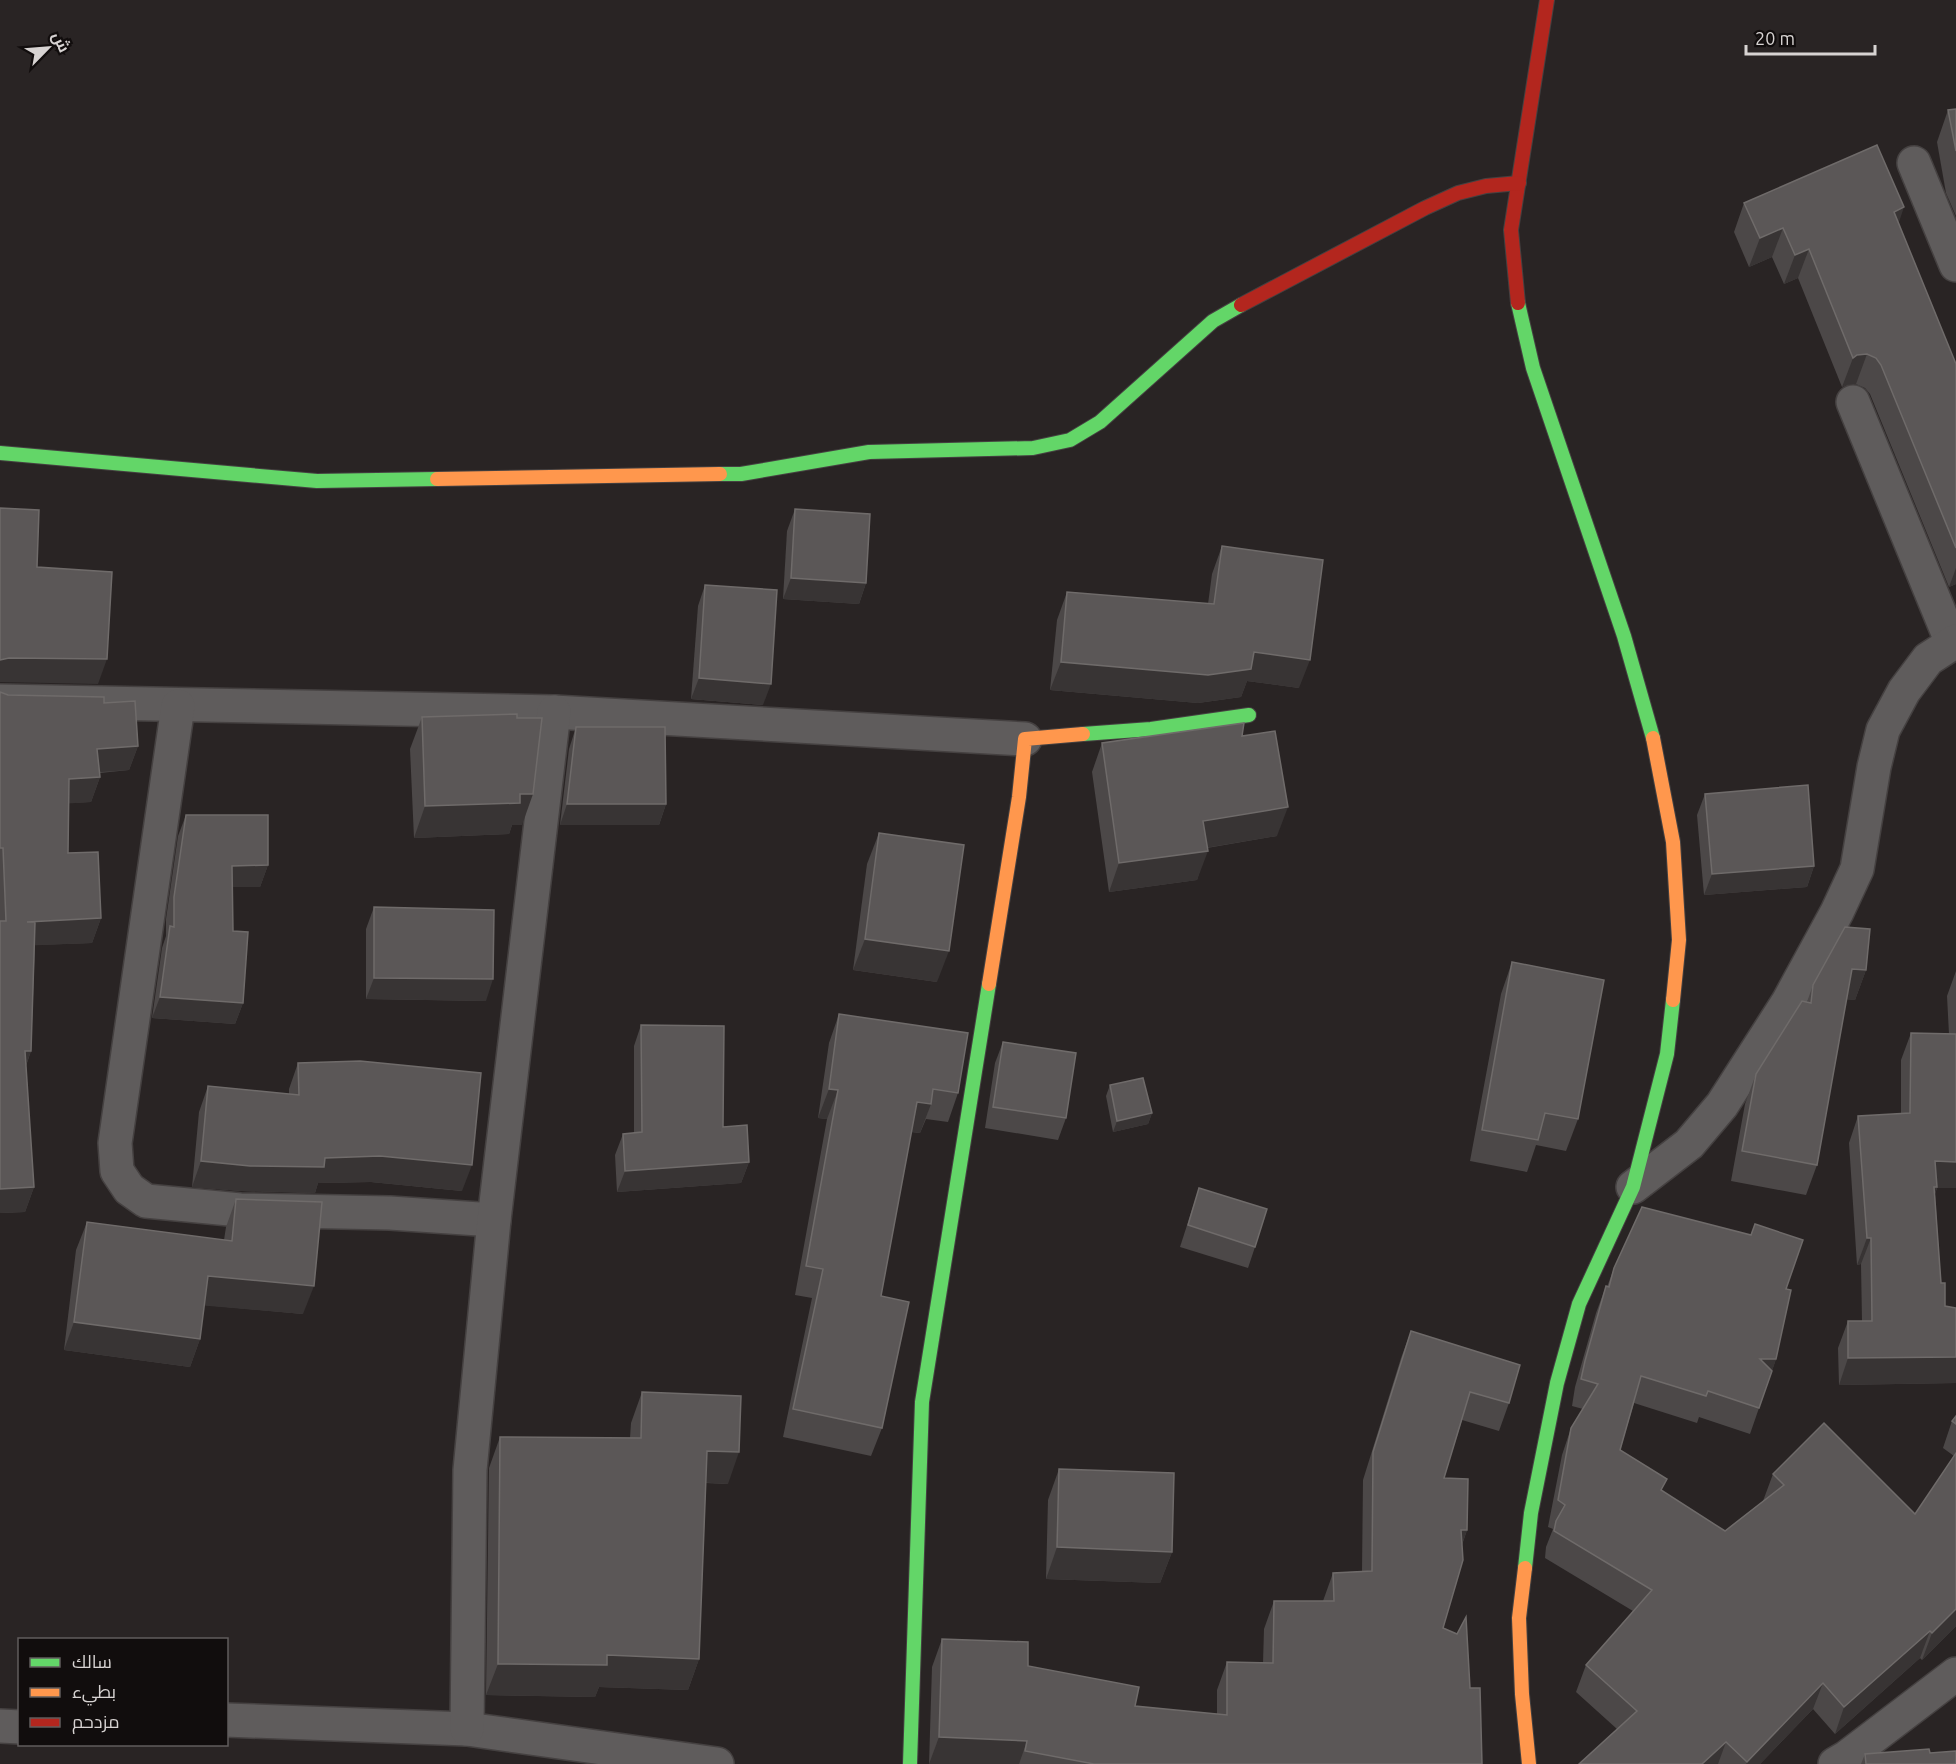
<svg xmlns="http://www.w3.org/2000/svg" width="1956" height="1764" viewBox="0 0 1956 1764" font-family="Ubuntu,Cairo,sans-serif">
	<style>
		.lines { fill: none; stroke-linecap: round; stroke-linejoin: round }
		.street-casing { stroke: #454141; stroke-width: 36 }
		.fast-casing { stroke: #454141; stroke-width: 16 }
		.slow-casing { stroke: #454141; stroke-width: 16 }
		.jam-casing { stroke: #454141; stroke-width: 16 }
		.street { stroke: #5f5c5c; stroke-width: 33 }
		.fast { stroke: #63d668; stroke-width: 14 }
		.slow { stroke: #ff974d; stroke-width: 14 }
		.jam { stroke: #b3261e; stroke-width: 14 }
		.wall { fill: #4c4848 }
		.shaded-wall { fill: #383434 }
		.building { fill: #5b5757; stroke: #6f6b6a; stroke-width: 1.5 }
	</style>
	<rect width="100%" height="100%" fill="#292424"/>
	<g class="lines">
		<defs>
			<g id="street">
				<polyline points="1914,163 1956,265"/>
				<polyline points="1853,402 1952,643"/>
				<polyline points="0,701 554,712 1025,739"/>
				<polyline points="178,706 115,1143 117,1171 129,1189 146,1201 240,1210 390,1213 494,1220"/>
				<polyline points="1633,1187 1689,1144 1722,1105 1788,1002 1837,912 1857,869 1874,767 1883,730 1904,691 1928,659 1956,641"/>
				<polyline points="226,1720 467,1729 717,1764"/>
				<polyline points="0,1726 20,1727"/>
				<polyline points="467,1729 470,1470 494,1220 554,712"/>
				<polyline points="1835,1764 1847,1757 1956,1674"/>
			</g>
			<g id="fast">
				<polyline points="1518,303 1533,368 1624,636 1653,738"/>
				<polyline points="0,453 317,481 437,479"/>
				<polyline points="720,474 741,474 869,452 1033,448 1070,440 1100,422 1213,321 1241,305"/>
				<polyline points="1083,734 1151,729 1249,715"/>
				<polyline points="1525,1568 1531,1513 1557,1383 1579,1304 1633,1187 1667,1054 1673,1000"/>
				<polyline points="910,1764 922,1402 989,984"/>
			</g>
			<g id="slow">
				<polyline points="437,479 720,474"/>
				<polyline points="1653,738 1673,842 1679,940 1673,1000"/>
				<polyline points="989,984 1019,797 1025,739 1083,734"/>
				<polyline points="1525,1568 1519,1618 1522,1694 1529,1764"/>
			</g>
			<g id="jam">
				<polyline points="1518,303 1511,230 1547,0"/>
				<polyline points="1241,305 1425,208 1458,193 1486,186 1519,183"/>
			</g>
		</defs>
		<use href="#street" class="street-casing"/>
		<use href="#fast" class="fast-casing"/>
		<use href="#slow" class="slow-casing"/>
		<use href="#jam" class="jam-casing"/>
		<use href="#street" class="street"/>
		<use href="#fast" class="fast"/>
		<use href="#slow" class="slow"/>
		<use href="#jam" class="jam"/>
	</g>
	<g class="wall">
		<polygon points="1956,109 1956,216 1946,193 1937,142 1948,110"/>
		<polygon points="1744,203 1898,223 1956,364 1956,584 1949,587 1870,394 1865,388 1856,384 1846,385 1842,387 1798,278 1784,284 1772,257 1749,267 1734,232"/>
		<polygon points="795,509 866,583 859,604 783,599 787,531"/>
		<polygon points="1222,546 1299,688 1247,681 1241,697 1198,703 1050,690 1057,620 1067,592 1208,604 1212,574"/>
		<polygon points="705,585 763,705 691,699 698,606"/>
		<polygon points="0,692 8,695 104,703 138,746 129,770 100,773 100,777 91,802 69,803 68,853 101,918 92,943 35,945 31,1051 26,1066 34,1187 25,1212 0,1213"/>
		<polygon points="422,717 522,825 512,825 509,834 414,838 410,749"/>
		<polygon points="576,727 666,804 659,825 560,825 569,749"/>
		<polygon points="1242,736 1277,836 1207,848 1197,880 1109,892 1092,772 1102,743"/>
		<polygon points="1705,794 1814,866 1807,887 1704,895 1697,815"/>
		<polygon points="186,815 268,865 260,887 232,887 233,931 243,1003 235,1024 152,1018 162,948 166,936 166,919 178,836"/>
		<polygon points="879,833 937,982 853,970 867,864"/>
		<polygon points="374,907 486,1001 366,999 366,929"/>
		<polygon points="1512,962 1578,1119 1566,1151 1536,1145 1527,1172 1470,1161 1501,994"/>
		<polygon points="1866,970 1855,1000 1846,999 1817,1165 1806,1195 1731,1181 1745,1104 1756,1074 1807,1002 1813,985"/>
		<polygon points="1956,971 1956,1188 1937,1188 1935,1194 1941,1283 1945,1306 1956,1308 1956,1383 1839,1385 1838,1348 1848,1321 1862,1321 1861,1264 1857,1265 1849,1143 1858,1116 1901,1114 1901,1060 1911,1033 1949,1034 1947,996"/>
		<polygon points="839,1014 958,1093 948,1122 926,1119 920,1133 911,1132 881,1296 882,1428 871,1456 783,1437 812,1298 795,1295 827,1119 818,1118 829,1043"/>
		<polygon points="641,1025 723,1127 749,1162 741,1183 617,1192 615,1155 623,1134 634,1133 634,1046"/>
		<polygon points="1003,1042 1066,1118 1058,1140 985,1128 995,1063"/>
		<polygon points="298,1063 462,1191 371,1182 318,1183 315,1193 241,1191 192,1187 199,1112 208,1086 289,1094 289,1089"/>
		<polygon points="1110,1085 1152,1113 1148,1124 1113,1132 1106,1096"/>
		<polygon points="1199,1188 1255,1247 1248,1268 1180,1247"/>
		<polygon points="236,1199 303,1314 204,1305 200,1339 190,1367 64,1350 76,1250 87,1222 224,1240 226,1227"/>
		<polygon points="1614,1268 1786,1289 1776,1359 1750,1434 1699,1417 1697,1423 1634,1403 1620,1450 1663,1492 1725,1531 1763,1501 1773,1474 1915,1514 1954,1456 1943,1448 1952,1421 1956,1416 1956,1626 1922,1660 1920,1658 1835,1734 1813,1709 1760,1764 1579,1764 1617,1729 1576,1692 1586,1665 1633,1611 1545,1558 1546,1547 1553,1529 1548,1527 1562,1455 1571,1428 1583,1409 1572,1406 1575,1387 1596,1313 1606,1286 1607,1287"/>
		<polygon points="1411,1331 1509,1403 1499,1431 1462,1420 1444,1478 1467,1530 1462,1545 1443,1628 1470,1688 1482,1764 929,1764 932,1667 942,1639 1028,1666 1135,1706 1217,1714 1217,1690 1227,1662 1263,1663 1264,1629 1274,1601 1323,1601 1333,1573 1362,1571 1363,1480 1401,1358"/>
		<polygon points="642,1392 728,1484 706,1483 699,1659 688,1690 599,1687 595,1697 486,1695 489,1468 500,1437 630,1438 631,1423"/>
		<polygon points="1059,1469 1172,1552 1160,1583 1046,1579 1048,1500"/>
		<polygon points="1930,1753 1956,1764 1861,1764 1865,1754"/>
	</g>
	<g class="shaded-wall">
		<polygon points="1904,207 1894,237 1894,212"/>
		<polygon points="1783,228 1772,257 1749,267 1760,238"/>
		<polygon points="1809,249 1798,278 1784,284 1795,255"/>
		<polygon points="1867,354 1856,384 1846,385 1842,387 1853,358 1857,355"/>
		<polygon points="1956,568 1956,584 1949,587"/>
		<polygon points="791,578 866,583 859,604 783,599"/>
		<polygon points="1254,652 1310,660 1299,688 1247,681 1241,697 1198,703 1050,690 1061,662"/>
		<polygon points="9,658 107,659 98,684 0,682 0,660"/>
		<polygon points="699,678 771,684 763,705 691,699"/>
		<polygon points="138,746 129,770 88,773 97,749"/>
		<polygon points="100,777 91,802 60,804 69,779"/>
		<polygon points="520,794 533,794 522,825 512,825 509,834 414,838 425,806"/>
		<polygon points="567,804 666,804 659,825 560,825"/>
		<polygon points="1288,807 1277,836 1193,850 1203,821"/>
		<polygon points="1208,851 1197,880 1109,892 1119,863"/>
		<polygon points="268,865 260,887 224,887 232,866"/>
		<polygon points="1814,866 1807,887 1704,895 1712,874"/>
		<polygon points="101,918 92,943 18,946 27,922"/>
		<polygon points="865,939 949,951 937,982 853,970"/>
		<polygon points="1852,969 1866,970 1855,1000 1841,999"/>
		<polygon points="374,978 493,979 486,1001 366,999"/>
		<polygon points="160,997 243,1003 235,1024 152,1018"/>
		<polygon points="25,1051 31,1051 22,1076"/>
		<polygon points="829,1089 838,1090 827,1119 818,1118"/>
		<polygon points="917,1102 931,1104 920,1133 906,1131"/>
		<polygon points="1152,1113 1148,1124 1113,1132 1117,1121"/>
		<polygon points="380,1156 472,1165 462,1191 371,1182 318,1183 315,1193 241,1191 192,1187 201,1161"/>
		<polygon points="1935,1161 1956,1162 1956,1188 1937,1188 1928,1213"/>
		<polygon points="749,1162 741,1183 617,1192 625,1171"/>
		<polygon points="34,1187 25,1212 0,1213 0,1189"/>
		<polygon points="1867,1238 1871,1238 1861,1264 1857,1265"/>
		<polygon points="208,1276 314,1286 303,1314 198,1305"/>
		<polygon points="74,1322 200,1339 190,1367 64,1350"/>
		<polygon points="1956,1357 1956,1383 1839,1385 1848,1358"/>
		<polygon points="1760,1359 1776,1359 1767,1386"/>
		<polygon points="707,1451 739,1452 728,1484 696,1482"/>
		<polygon points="1461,1530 1467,1530 1457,1558"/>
		<polygon points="1057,1547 1172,1552 1160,1583 1046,1579"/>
		<polygon points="1956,1609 1956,1626 1922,1660 1932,1633"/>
		<polygon points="1930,1631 1920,1658 1835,1734 1844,1707"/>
		<polygon points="607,1655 699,1659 688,1690 599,1687 595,1697 486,1695 498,1664"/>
		<polygon points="1823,1683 1813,1709 1760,1764 1746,1764 1747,1762"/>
		<polygon points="939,1737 1027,1741 1019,1764 929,1764"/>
		<polygon points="1726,1742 1718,1764 1702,1764"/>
	</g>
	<g class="building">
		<polygon points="1956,109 1956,151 1948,110"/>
		<polygon points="1877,145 1904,207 1894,212 1956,364 1956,548 1881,365 1876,358 1867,354 1857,355 1853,358 1809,249 1795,255 1783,228 1760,238 1744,203"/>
		<polygon points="0,508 39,510 37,567 112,572 107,659 9,658 0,660"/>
		<polygon points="795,509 870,514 866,583 791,578"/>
		<polygon points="1222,546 1323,560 1310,660 1254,652 1251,669 1208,675 1061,662 1067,592 1214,604"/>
		<polygon points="705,585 777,590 771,684 699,678"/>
		<polygon points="0,692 8,695 104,697 104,703 135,701 138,746 97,749 100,777 69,779 68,853 98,852 101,918 27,922 35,922 31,1051 25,1051 34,1187 0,1189 0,921 6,921 3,848 0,848"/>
		<polygon points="517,714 517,718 542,718 533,794 520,794 520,803 425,806 422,717"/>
		<polygon points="1244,723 1242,736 1275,731 1288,807 1203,821 1208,851 1119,863 1102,743"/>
		<polygon points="576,727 665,727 666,804 567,804"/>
		<polygon points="1808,785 1814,866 1712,874 1705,794"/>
		<polygon points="186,815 268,815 268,865 232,866 233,931 248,932 243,1003 160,997 170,926 174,927 174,897"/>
		<polygon points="879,833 964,845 949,951 865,939"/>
		<polygon points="374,907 494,910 493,979 374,978"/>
		<polygon points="1845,927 1870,929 1866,970 1852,969 1817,1165 1742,1151 1756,1074 1802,1001 1811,1003 1813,985"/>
		<polygon points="1512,962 1604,980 1578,1119 1545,1113 1538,1140 1482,1130"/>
		<polygon points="839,1014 968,1033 958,1093 933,1089 931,1104 917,1102 881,1296 909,1302 882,1428 793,1409 823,1269 806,1266 838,1090 829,1089"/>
		<polygon points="641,1025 724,1026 723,1127 747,1125 749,1162 625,1171 623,1134 642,1132"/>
		<polygon points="1911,1033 1956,1034 1956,1162 1935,1161 1937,1187 1934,1187 1941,1283 1945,1283 1945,1306 1956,1308 1956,1357 1848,1358 1848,1321 1872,1321 1871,1238 1867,1238 1858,1116 1910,1113"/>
		<polygon points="1003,1042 1076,1053 1066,1118 993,1107"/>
		<polygon points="360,1061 481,1073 472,1165 380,1156 325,1158 324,1167 250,1166 201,1161 208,1086 299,1095 298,1063"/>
		<polygon points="1143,1078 1152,1113 1117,1121 1110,1085"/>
		<polygon points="1199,1188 1267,1209 1255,1247 1188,1225"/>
		<polygon points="236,1199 322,1202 314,1286 208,1276 200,1339 74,1322 87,1222 232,1241"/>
		<polygon points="1642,1207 1751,1235 1755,1224 1803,1240 1786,1289 1791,1290 1776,1359 1760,1359 1772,1371 1759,1408 1708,1391 1706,1396 1641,1376 1620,1450 1667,1479 1661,1490 1725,1531 1784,1485 1773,1474 1824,1423 1915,1514 1956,1453 1956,1609 1932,1633 1930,1631 1844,1707 1823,1683 1747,1762 1726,1742 1702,1764 1579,1764 1637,1711 1586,1665 1652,1590 1554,1531 1556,1521 1565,1505 1558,1500 1571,1428 1598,1384 1581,1379 1585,1361 1606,1286 1609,1287 1614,1268"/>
		<polygon points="1411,1331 1520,1365 1509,1403 1470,1392 1444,1478 1468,1479 1467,1530 1461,1530 1463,1560 1443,1628 1457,1634 1466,1617 1470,1688 1480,1688 1482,1764 1094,1764 1025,1751 1027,1741 939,1737 942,1639 1028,1642 1028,1666 1139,1687 1135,1706 1227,1715 1227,1662 1273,1663 1274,1601 1334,1601 1333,1573 1372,1571 1373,1452"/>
		<polygon points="642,1392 741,1396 739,1452 707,1451 699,1659 607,1655 607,1665 498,1664 500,1437 641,1438"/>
		<polygon points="1956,1416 1956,1424 1952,1421"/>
		<polygon points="1059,1469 1174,1473 1172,1552 1057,1547"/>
		<polygon points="1929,1749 1930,1753 1956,1751 1956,1764 1866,1764 1865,1754"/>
	</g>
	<rect x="18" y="1638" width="210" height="108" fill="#110d0d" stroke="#605c5c" stroke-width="1.5"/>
	<rect x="30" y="1658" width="30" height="9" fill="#63d668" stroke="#605c5c" stroke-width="1.5"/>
	<text x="72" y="1668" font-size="18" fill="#d7d3d2">سالك</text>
	<rect x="30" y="1688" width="30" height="9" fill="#ff974d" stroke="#605c5c" stroke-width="1.5"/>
	<text x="72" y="1698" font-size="18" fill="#d7d3d2">بطيء</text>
	<rect x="30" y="1718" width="30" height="9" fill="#b3261e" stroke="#605c5c" stroke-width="1.5"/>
	<text x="72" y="1728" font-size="18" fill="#d7d3d2">مزدحم</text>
	<g transform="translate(48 48) rotate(65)" stroke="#110d0d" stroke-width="4.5" paint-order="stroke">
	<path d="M0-4.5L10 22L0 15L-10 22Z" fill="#d7d3d2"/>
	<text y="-9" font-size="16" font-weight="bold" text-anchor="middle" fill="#d7d3d2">ش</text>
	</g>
	<path d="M1746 45v9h129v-9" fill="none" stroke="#d7d3d2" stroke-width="3"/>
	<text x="1755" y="45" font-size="18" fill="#d7d3d2" stroke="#110d0d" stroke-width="4.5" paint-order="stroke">20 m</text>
</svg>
